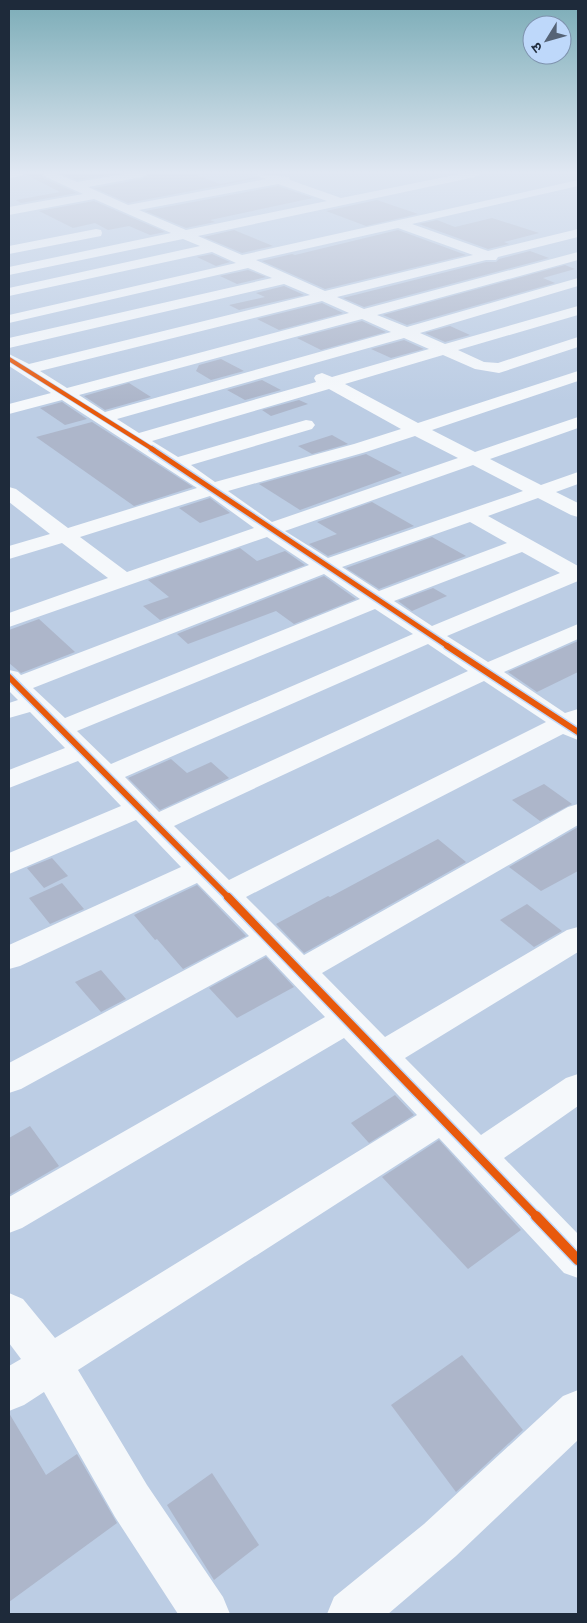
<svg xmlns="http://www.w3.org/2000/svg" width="587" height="1623" viewBox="0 0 587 1623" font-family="'PT Sans Narrow','Noto Sans Devanagari',sans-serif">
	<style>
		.building { fill: #adb6ca }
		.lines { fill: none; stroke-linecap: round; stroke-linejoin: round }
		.minor { fill: #f5f8fb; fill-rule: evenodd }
		.cycleway-far4-casing { stroke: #bed8fa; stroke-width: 5.5 }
		.cycleway-far3-casing { stroke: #bed8fa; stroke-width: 8 }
		.cycleway-far2-casing { stroke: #bed8fa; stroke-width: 9 }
		.cycleway-far1-casing { stroke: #bed8fa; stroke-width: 11 }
		.cycleway-casing { stroke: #bed8fa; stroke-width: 13 }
		.cycleway-far4 { stroke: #e8590c; stroke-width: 4 }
		.cycleway-far3 { stroke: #e8590c; stroke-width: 5 }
		.cycleway-far2 { stroke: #e8590c; stroke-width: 6 }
		.cycleway-far1 { stroke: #e8590c; stroke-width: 8 }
		.cycleway { stroke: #e8590c; stroke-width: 10 }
	</style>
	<rect width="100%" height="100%" fill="#bccde4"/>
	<g class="building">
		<polygon points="25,174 41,174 43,178 77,193 21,203 16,200 60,192"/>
		<polygon points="61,174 116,174 77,180"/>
		<polygon points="149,174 194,174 220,184 256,177 259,178 128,203 94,188 142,179"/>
		<polygon points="278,186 313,198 210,220 215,222 186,228 145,211"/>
		<polygon points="377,200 418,214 366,226 326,211"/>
		<polygon points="94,201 165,232 150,235 129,226 108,230 95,223 73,228 39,211"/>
		<polygon points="492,218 539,233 504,242 509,244 488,249 419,224 437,220 455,227"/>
		<polygon points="234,230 273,246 242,253 204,237"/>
		<polygon points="398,230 466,255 325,289 262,261 292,254 295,255"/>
		<polygon points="530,251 549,258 364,307 343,298 486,262 496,262 499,259"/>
		<polygon points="212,254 230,262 216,266 197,257"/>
		<polygon points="565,265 575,269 543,278 555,283 407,325 383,315"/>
		<polygon points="248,270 266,277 237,284 220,276"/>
		<polygon points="284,286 304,295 239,310 229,305 265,297 256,293"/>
		<polygon points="322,303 343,313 279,330 257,319"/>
		<polygon points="362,321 386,332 321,350 297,338"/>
		<polygon points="450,326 470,335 445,342 425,333"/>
		<polygon points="404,340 424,349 391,358 371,349"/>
		<polygon points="221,359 244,371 211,380 196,371 199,365"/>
		<polygon points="262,380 281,390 245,400 227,390"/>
		<polygon points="129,383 151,397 105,410 84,396"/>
		<polygon points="299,400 308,404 271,416 262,410"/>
		<polygon points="62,402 87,419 65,425 40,408"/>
		<polygon points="92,422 193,487 134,506 36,437"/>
		<polygon points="332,435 348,444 312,454 298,446"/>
		<polygon points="366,454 402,473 300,510 259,484"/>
		<polygon points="210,498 230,513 200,523 179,508"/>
		<polygon points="372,502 414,526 328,556 309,544 337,534 317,522"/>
		<polygon points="432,537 466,556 379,589 346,568"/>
		<polygon points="240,548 257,561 285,551 305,565 160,620 143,606 169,597 148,580"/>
		<polygon points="324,576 356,599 294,624 276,611 188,644 177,634"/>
		<polygon points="433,588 447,596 412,611 398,601"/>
		<polygon points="39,619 75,652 21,673 9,663 9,630"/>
		<polygon points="578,641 578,672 537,692 508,672"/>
		<polygon points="171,759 187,773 211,762 229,778 160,810 128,778"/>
		<polygon points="544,784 572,804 540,821 512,800"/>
		<polygon points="578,827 578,871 541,891 509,867"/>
		<polygon points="438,839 466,862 304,953 276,924 328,896 330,897"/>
		<polygon points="52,858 68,876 44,888 27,868"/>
		<polygon points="62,883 84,909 50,924 29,898"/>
		<polygon points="197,885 246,936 183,969 157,939 155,940 134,915"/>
		<polygon points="527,904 562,931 534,947 500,920"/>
		<polygon points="266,957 294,987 237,1018 209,988"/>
		<polygon points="101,970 126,999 101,1012 75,982"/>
		<polygon points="395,1095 414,1115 369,1143 351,1123"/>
		<polygon points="30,1126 59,1166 9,1195 9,1138"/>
		<polygon points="439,1140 521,1230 468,1269 382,1177"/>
		<polygon points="462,1355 523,1430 456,1492 391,1405"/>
		<polygon points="9,1413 46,1475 77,1454 117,1523 9,1602"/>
		<polygon points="212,1473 259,1545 214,1580 167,1505"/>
	</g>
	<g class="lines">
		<g class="minor">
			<polygon points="9,174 23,174 21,176 9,178"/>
			<path d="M 43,174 L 57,174 L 77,182 L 125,174 L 147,174 L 142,177 L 88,187 L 128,205 L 266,179 L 258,176 L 257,174 L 289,177 L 290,180 L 341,198 L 460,174 L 481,174 L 475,177 L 198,236 L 242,255 L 578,180 L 578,186 L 412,224 L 488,251 L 578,229 L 578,237 L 498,257 L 496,260 L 486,260 L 337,297 L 364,309 L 578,252 L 578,260 L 377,315 L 407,327 L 578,278 L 578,286 L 420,333 L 445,344 L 578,306 L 578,315 L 458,350 L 484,362 L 498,363 L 578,337 L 578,347 L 499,373 L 475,369 L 443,355 L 345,384 L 418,423 L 578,371 L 578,381 L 432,430 L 475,452 L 578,417 L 578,428 L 490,459 L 541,485 L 578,472 L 578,484 L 556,492 L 578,503 L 578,517 L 571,515 L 538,498 L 488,516 L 578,566 L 578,581 L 447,636 L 488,662 L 578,624 L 578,639 L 504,672 L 565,713 L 578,709 L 578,740 L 563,734 L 246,897 L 304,955 L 568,807 L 578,804 L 578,825 L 322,973 L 385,1037 L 567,930 L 578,927 L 578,952 L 405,1058 L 481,1135 L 566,1078 L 578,1074 L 578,1106 L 504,1158 L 578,1234 L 578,1278 L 564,1273 L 439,1138 L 78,1370 L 147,1485 L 223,1597 L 230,1614 L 178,1614 L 115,1517 L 44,1392 L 24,1405 L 9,1411 L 9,1366 L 21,1359 L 9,1343 L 9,1293 L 23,1299 L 55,1338 L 417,1115 L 344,1038 L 22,1228 L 9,1233 L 9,1197 L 325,1017 L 266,955 L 21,1089 L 9,1093 L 9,1063 L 249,936 L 197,883 L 20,966 L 9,969 L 9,945 L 181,867 L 136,820 L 9,874 L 9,853 L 121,806 L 78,761 L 9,788 L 9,770 L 65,748 L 30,712 L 9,718 L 9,703 L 18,700 L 9,691 L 9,670 L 18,672 L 21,675 L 309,565 L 267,537 L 9,627 L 9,613 L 108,578 L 62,543 L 9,559 L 9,546 L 50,534 L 9,502 L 9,487 L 16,489 L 68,528 L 197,488 L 62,400 L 9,414 L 9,404 L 51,393 L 9,366 L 9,354 L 29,364 L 310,295 L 284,284 L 9,348 L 9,338 L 272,278 L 248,268 L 9,323 L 9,315 L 236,263 L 212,252 L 9,296 L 9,288 L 200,246 L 183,239 L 9,275 L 9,267 L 171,233 L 94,199 L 9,215 L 9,207 L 83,194 L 44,176 ZM 278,184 L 327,201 L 186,230 L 139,210 ZM 398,228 L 473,255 L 325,291 L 256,260 ZM 322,301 L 349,313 L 67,388 L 40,371 ZM 362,319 L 391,332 L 105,412 L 79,395 ZM 404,338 L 429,349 L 332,377 L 322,373 L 316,375 L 314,378 L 316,382 L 139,433 L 117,419 ZM 329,389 L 401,429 L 354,444 L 215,482 L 191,465 L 312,429 L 315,425 L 312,421 L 306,420 L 178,457 L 152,441 ZM 415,436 L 458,458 L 272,522 L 228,491 L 366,452 ZM 473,465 L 523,491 L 328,558 L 285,531 ZM 210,496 L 254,528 L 127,572 L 80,537 ZM 470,522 L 507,543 L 379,591 L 342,567 ZM 522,552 L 560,573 L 432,626 L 394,601 ZM 324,574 L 360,599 L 65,718 L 33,688 ZM 375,609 L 413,634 L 111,764 L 77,731 ZM 428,644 L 468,671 L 159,812 L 125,777 ZM 484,681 L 546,722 L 229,880 L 174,826 Z"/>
			<polygon points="96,229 101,230 102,233 101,236 9,254 9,246"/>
			<polygon points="578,1390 578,1440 456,1556 388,1614 327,1614 334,1597 424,1524 563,1396"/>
		</g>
		<defs>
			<polyline id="cycleway-far4" points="9,359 154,450"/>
			<polyline id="cycleway-far3" points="152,449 449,647"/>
			<g id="cycleway-far2">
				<polyline points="447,646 578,732"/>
				<polyline points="9,677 229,898"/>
			</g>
			<polyline id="cycleway-far1" points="228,897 537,1217"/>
			<polyline id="cycleway" points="536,1216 578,1260"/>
		</defs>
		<use href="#cycleway-far4" class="cycleway-far4-casing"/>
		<use href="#cycleway-far3" class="cycleway-far3-casing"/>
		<use href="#cycleway-far2" class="cycleway-far2-casing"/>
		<use href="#cycleway-far1" class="cycleway-far1-casing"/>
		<use href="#cycleway" class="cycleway-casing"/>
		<use href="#cycleway-far4" class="cycleway-far4"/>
		<use href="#cycleway-far3" class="cycleway-far3"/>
		<use href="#cycleway-far2" class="cycleway-far2"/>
		<use href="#cycleway-far1" class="cycleway-far1"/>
		<use href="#cycleway" class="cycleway"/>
	</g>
	<linearGradient id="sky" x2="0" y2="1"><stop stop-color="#7bacb7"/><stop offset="0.43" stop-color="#e1e8f3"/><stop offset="1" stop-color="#e1e8f3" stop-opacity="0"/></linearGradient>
	<rect width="587" height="401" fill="url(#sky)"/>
	<rect width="587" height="1623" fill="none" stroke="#1e2a3a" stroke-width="20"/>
	<g transform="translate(547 40) rotate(233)"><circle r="24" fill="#bed8fa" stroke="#7e92ad"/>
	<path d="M0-4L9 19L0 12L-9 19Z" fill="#556376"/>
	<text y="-8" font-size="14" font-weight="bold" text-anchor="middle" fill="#1e2a3a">उ</text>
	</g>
</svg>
